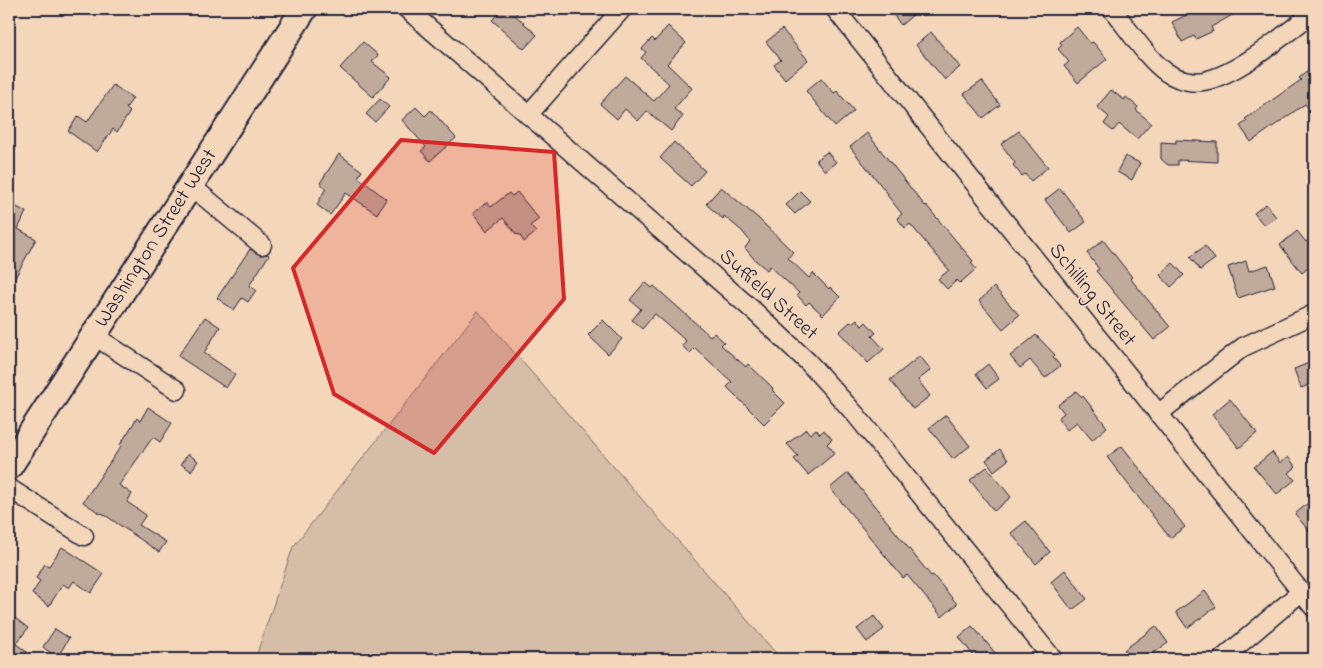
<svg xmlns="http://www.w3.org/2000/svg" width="1323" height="668" viewBox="0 0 1323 668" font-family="'Indie Flower',sans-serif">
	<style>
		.green { fill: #d6bda7; stroke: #7c7071 }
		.building { fill: #c0aa9b; stroke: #22223b }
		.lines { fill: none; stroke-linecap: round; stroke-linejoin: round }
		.street-casing { stroke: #22223b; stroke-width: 21 }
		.secondary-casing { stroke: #22223b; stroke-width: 29 }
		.street { stroke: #f4d7ba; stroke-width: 18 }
		.secondary { stroke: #f4d7ba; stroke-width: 25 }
		.marked { fill: #d62828; fill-opacity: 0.2; stroke: #d62828; stroke-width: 4; stroke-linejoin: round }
		.labels { text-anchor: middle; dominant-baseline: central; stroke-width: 4; stroke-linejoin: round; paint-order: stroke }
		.street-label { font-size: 21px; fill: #22223b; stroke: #f4d7ba }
	</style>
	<rect width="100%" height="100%" fill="#f4d7ba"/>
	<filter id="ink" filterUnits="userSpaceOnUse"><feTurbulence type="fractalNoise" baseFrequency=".02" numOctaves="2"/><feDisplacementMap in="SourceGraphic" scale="10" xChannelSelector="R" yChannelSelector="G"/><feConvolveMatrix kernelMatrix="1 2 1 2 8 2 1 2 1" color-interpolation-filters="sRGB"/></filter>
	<g filter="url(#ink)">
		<polygon class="green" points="478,311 781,659 255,659 293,547"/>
		<g class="building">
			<polygon points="503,9 521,9 515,15 537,35 524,49 492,20"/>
			<polygon points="889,9 920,9 901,25"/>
			<polygon points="1199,9 1243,9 1211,27 1213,31 1196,39 1194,36 1182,42 1172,22"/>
			<polygon points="668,26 686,43 667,64 692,88 674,109 683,116 671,131 647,111 638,121 625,109 617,119 600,104 625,76 654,101 669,84 641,58 646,52 642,49 652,38 655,41"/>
			<polygon points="1077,27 1090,43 1093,42 1107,59 1078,83 1064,66 1069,62 1058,49 1062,45 1060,42"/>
			<polygon points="782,29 808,60 785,79 774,65 781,60 766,42"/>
			<polygon points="931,32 960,67 945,80 916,45"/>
			<polygon points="363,42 378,55 372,62 391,77 373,97 340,68"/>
			<polygon points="1314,66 1314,115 1305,104 1251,142 1240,126 1247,121 1245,119 1301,80 1299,78"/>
			<polygon points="821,78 834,93 837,91 854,111 835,127 806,91"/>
			<polygon points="982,81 1000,105 983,118 964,94"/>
			<polygon points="113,85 133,98 126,108 130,112 117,132 113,129 97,152 68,131 78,116 87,122"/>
			<polygon points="1111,90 1124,100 1126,97 1138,107 1136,110 1151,123 1137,139 1119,124 1113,131 1104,124 1109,117 1097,107"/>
			<polygon points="380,99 389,107 375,122 366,114"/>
			<polygon points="416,107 425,116 431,110 456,138 430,161 421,151 426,147 402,120"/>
			<polygon points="1019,131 1048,167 1031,181 1025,174 1022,176 1013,165 1015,163 1001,144"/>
			<polygon points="867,133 925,206 926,205 973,261 971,263 976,269 960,283 957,280 947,289 938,279 949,270 910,224 905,228 897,218 902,214 887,195 888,194 850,147"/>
			<polygon points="1176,140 1217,142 1217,162 1178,160 1178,165 1168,165 1161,159 1161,142 1176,143"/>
			<polygon points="674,142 705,171 691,186 660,158"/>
			<polygon points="827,152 836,162 825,171 816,160"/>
			<polygon points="339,154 362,171 358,177 386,199 377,214 346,193 330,215 317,205 326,188 320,183"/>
			<polygon points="1125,156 1140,163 1132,180 1117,172"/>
			<polygon points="721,187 758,218 793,252 788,258 809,278 813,273 829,289 830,287 840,297 823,315 809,302 806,305 797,295 799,293 770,266 767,270 755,260 745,248 750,241 742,231 724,216 723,219 706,204"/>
			<polygon points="1060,188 1086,222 1071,233 1045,200"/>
			<polygon points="800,191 810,201 795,214 786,205"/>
			<polygon points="517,192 539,219 530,226 536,232 524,242 519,234 517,235 503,218 487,231 473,213 487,202 491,207 509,193 512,196"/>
			<polygon points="1266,204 1276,217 1264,225 1254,213"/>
			<polygon points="13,205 26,212 18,229 36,239 9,289 9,212"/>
			<polygon points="1297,231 1306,242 1314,235 1314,263 1302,273 1280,245"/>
			<polygon points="1103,240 1132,277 1130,278 1170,327 1154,340 1096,271 1099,269 1087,253"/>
			<polygon points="1205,246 1215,259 1200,270 1190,257"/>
			<polygon points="250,249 260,255 267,254 269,255 249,286 256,290 248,302 242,298 234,310 217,298"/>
			<polygon points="1246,261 1249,271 1268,265 1275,286 1238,298 1228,267"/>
			<polygon points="1173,263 1184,275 1171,287 1160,275"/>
			<polygon points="645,282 652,288 654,286 710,336 714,333 724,342 721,345 746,367 748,364 773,388 772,390 785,403 764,424 727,387 732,382 695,348 690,353 682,346 686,341 655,314 642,329 632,320 641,309 630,300"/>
			<polygon points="994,287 1019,315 1003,329 979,301"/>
			<polygon points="205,317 220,327 204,353 235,374 226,388 178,356"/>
			<polygon points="857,319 862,326 866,322 876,333 872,336 884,349 868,363 839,332 850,322 852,323"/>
			<polygon points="603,320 622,339 608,354 588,335"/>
			<polygon points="1036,335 1055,355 1053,357 1060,366 1045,378 1030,360 1020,368 1010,356"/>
			<polygon points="920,356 931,370 918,380 930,396 913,409 890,380"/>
			<polygon points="1314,361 1314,383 1301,388 1294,369"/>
			<polygon points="988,364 999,379 987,388 976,374"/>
			<polygon points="1076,391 1082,397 1083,396 1107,427 1092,440 1077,422 1067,430 1058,418 1064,413 1058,405"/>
			<polygon points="1230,399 1257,433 1239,448 1212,414"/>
			<polygon points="148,407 172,423 160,442 153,437 119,485 132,494 127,502 146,515 139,525 166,542 159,552 102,513 101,514 83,502 121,446 120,445 137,418 140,421"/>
			<polygon points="946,415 970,446 953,459 929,428"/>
			<polygon points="806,429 810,434 816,429 820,434 824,430 832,439 827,444 835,453 808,475 794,459 798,456 787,444"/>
			<polygon points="1122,446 1185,527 1170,538 1107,457"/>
			<polygon points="1000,449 1008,460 994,471 986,460"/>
			<polygon points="1272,452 1280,463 1288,457 1296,467 1289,473 1295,480 1277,494 1254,467"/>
			<polygon points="188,454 198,461 191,471 181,464"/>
			<polygon points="987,467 1011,497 994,511 970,480"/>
			<polygon points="848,473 931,576 933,575 957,604 942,617 907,575 903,578 830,488"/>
			<polygon points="1314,498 1314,537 1295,514"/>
			<polygon points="1026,521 1050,552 1036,564 1011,533"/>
			<polygon points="62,547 104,574 91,593 74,581 69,588 63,584 49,606 32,594 40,581 36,578 45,564 49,566"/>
			<polygon points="1065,570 1087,599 1072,610 1051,582"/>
			<polygon points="1205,591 1216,607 1187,628 1176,612"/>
			<polygon points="874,616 884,629 867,642 857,629"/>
			<polygon points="15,618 28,628 16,644 27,652 22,659 9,659 9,627"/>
			<polygon points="972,626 983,638 1000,659 976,659 959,637"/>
			<polygon points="1156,626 1168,643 1145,659 1131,659 1124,650"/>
			<polygon points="55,629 69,638 57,658 43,647"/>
		</g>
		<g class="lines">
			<defs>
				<g id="street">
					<polyline points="407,9 755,312 808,362 856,415 1053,659"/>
					<polyline points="835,9 1314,608"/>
					<path d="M 1112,9 C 1127,27 1151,65 1171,75 C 1180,80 1193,83 1204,81 C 1239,74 1285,34 1314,12"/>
					<polyline points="528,115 622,9"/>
					<polyline points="183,196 196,190 262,245"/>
					<polyline points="93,335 177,390"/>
					<polyline points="1158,414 1243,347 1314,314"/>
					<polyline points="9,488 84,536"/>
					<polyline points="1222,659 1301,592"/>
				</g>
				<g id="secondary">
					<path id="s1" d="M 9,467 L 304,9"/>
				</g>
			</defs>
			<use href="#street" class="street-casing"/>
			<use href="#secondary" class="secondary-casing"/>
			<use href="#street" class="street"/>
			<use href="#secondary" class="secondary"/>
		</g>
	</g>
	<path class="marked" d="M 401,140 L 554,152 L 564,299 L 434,453 L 334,394 L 293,268 Z"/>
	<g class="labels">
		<g class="street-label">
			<text stroke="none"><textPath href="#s1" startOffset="272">Washington Street West</textPath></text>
			<text transform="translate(768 295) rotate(42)">Suffield Street</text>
			<text transform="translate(1092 295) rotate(51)">Schilling Street</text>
		</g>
	</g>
	<rect width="1323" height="668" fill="none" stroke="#f4d7ba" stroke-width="30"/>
	<rect x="15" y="15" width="1293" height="638" fill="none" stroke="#22223b" stroke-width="2" filter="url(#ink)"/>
</svg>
